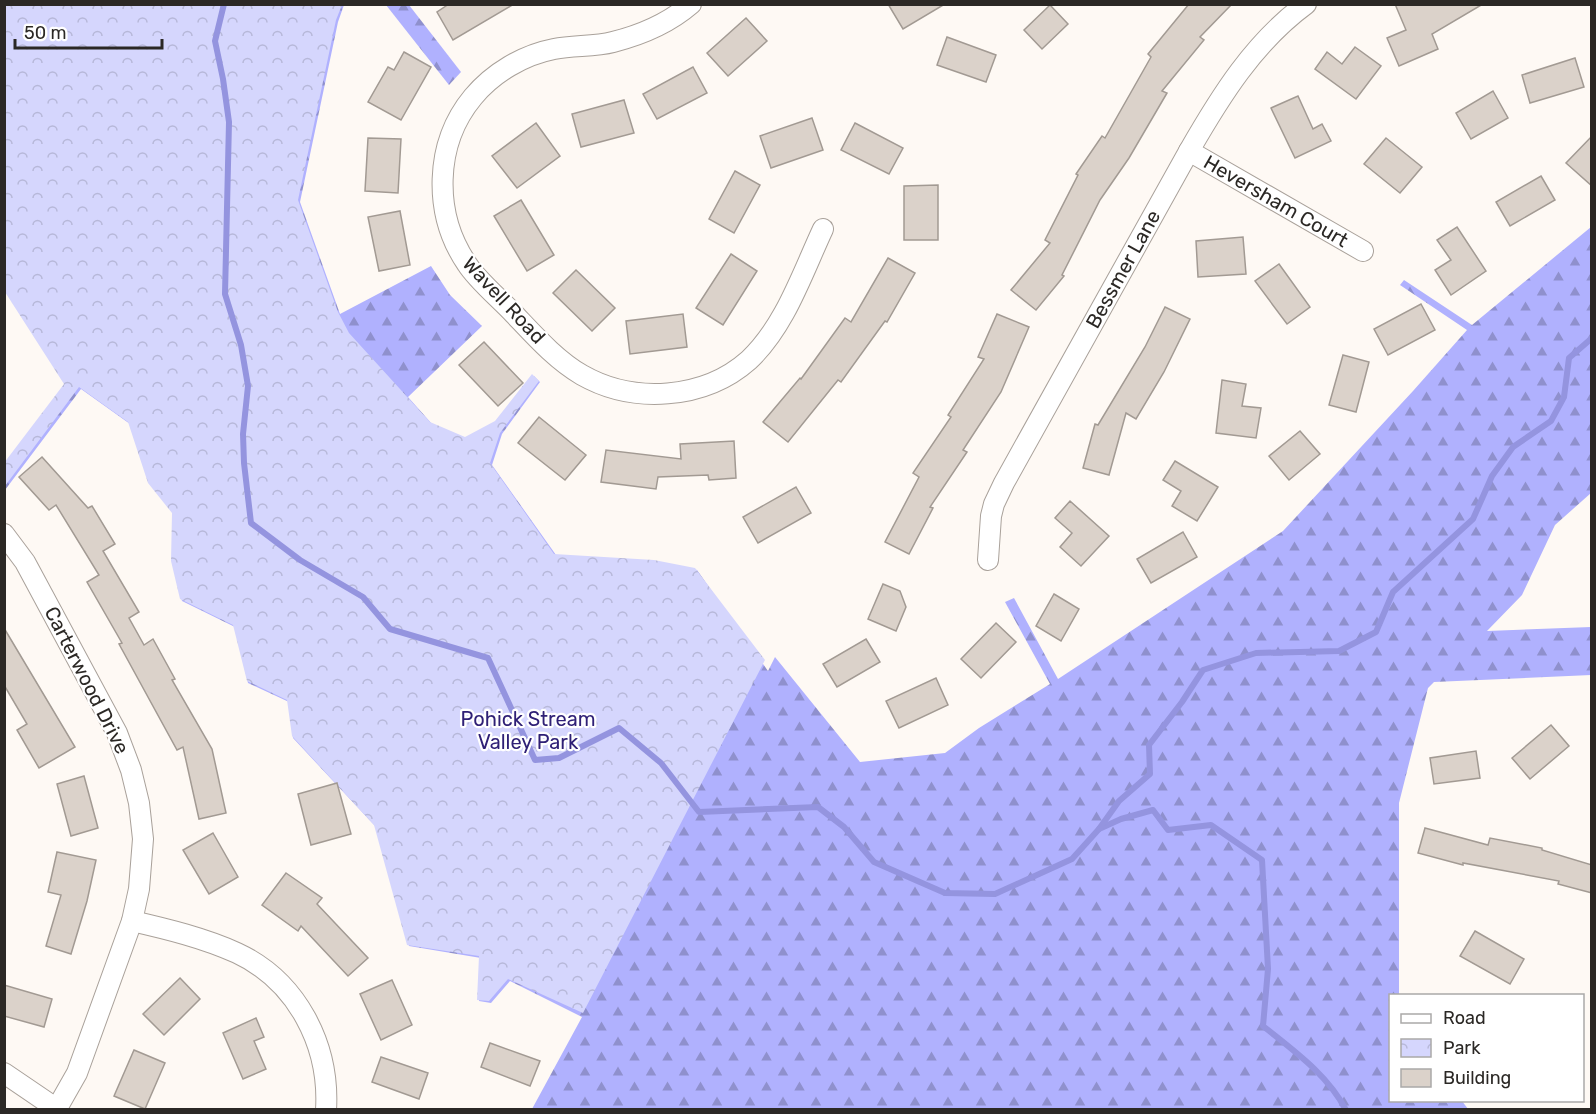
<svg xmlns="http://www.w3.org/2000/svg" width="1596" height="1114" viewBox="0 0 1596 1114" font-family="Rubik,sans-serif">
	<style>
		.forest { fill: url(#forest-firs) }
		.park { fill: url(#park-crowns) }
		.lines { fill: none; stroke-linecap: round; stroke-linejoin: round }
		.stream { stroke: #9494df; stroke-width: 6 }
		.building { fill: #dbd2ca; stroke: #a29a93; stroke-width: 1.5 }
		.minor-casing { stroke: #a9a19a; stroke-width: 22 }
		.minor { stroke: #fff; stroke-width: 20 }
		.labels { text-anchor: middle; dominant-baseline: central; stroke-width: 4.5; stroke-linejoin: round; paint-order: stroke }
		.street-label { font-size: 20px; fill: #2b2825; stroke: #fff }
		.park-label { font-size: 20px; fill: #2f2076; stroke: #fff }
	</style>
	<defs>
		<pattern id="forest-firs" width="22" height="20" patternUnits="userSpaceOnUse" patternTransform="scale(1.5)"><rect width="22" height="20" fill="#b0b1fe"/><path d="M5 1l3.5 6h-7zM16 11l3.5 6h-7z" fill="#8f90cd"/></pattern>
		<pattern id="park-crowns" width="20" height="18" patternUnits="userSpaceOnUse" patternTransform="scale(1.5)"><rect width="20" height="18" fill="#d5d6fd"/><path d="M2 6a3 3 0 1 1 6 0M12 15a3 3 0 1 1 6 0" fill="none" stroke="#b7b8d9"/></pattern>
	</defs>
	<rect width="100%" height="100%" fill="#fef9f4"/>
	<g class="forest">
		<polygon points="5,5 344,5 338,22 300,202 340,314 431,266 450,295 482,326 408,397 432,424 467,439 497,423 534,376 540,382 502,434 492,465 556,555 656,562 697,570 768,671 775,657 860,762 945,753 979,728 1050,684 1005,602 1014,598 1058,679 1283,531 1413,391 1467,330 1400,285 1404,280 1472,325 1591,227 1591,493 1555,525 1522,595 1487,631 1591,627 1591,675 1434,682 1428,688 1399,803 1399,995 1390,996 1390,1100 1462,1101 1468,1109 532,1109 582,1017 510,981 491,1003 479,1001 481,958 409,946 376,827 293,738 289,702 248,683 235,627 182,601 172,562 174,515 130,424 81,389 5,490 4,467 65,386"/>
		<polygon points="386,5 409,5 461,72 449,85"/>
	</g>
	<polygon class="park" points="5,5 342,5 336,20 298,200 338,312 349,333 430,422 465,437 495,421 532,374 539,381 500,433 490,463 554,554 654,560 695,568 765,660 583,1013 508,979 489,1001 477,1000 479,956 407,945 374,825 292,736 287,700 247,681 233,625 180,599 171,561 172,513 148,483 128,422 79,387 5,486 4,463 64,384 5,292"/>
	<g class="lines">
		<g class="stream">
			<path d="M 224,4 L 215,41 L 223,79 L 229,122 L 225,294 L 241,345 L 248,386 L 243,434 L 244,463 L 251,523 L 300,560 L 363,597 L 390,629 L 488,658 L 535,760 L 559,758 L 619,728 L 661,763 L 699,812 L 818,807 L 844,827 L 874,862 L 945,893 L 995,894 L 1072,859 L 1099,829 L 1121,819 L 1153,810 L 1168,830 L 1211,825 L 1262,860 L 1268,969 L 1263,1026 C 1294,1051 1327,1074 1346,1110"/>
			<polyline points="1099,829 1119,801 1150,774 1149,745 1182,702 1203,670 1256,653 1339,651 1376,632 1393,592 1473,519 1492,476 1513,447 1551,421 1564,397 1569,358 1592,338"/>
		</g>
	</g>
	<g class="building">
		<polygon points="449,4 514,4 453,40 437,12"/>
		<polygon points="888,4 945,4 903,29"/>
		<polygon points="1189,4 1232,4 1200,37 1204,40 1162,91 1167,93 1129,158 1100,200 1062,275 1064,276 1036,310 1011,290 1050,243 1045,240 1078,175 1076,174 1102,136 1105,138 1151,57 1148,54"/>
		<polygon points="1395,4 1483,4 1432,34 1438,49 1399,66 1387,38 1406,30"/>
		<polygon points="1050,5 1068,24 1042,49 1024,30"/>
		<polygon points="746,18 767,41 728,76 707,53"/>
		<polygon points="947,37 996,55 986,82 937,65"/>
		<polygon points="1355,47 1381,66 1356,99 1315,69 1327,52 1342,64"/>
		<polygon points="404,52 431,67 401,120 368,102 388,67 394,70"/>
		<polygon points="1575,58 1584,87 1530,103 1522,75"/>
		<polygon points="693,67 707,93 657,119 643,94"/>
		<polygon points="1493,91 1508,118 1471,139 1456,113"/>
		<polygon points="1298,96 1313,129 1322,124 1331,141 1295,158 1271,108"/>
		<polygon points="624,100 634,133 581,147 572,114"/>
		<polygon points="812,118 823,150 771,168 760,136"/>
		<polygon points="536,123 560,156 517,188 492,156"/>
		<polygon points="855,123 903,148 889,174 841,150"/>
		<polygon points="1592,136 1592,186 1566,163"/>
		<polygon points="368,138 401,139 398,193 365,191"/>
		<polygon points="1386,138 1422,167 1400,193 1364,164"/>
		<polygon points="735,171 760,185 734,233 709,219"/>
		<polygon points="1541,176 1555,200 1510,226 1496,202"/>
		<polygon points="938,185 938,240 904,240 904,186"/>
		<polygon points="521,200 554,255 527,271 494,216"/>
		<polygon points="400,211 410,265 379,271 368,217"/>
		<polygon points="1457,227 1486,271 1451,295 1435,270 1451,260 1437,240"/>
		<polygon points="1243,237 1246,274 1198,277 1196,241"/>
		<polygon points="731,254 757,271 723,325 696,308"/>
		<polygon points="888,258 915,273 887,322 885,321 841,382 838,380 788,442 763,422 800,378 801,379 845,318 851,322"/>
		<polygon points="1279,264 1310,307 1287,324 1255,281"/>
		<polygon points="576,270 615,308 592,331 553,293"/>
		<polygon points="1421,304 1435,330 1388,355 1374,329"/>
		<polygon points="1165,307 1190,319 1164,372 1136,419 1126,413 1109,475 1083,468 1095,424 1098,425 1145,347"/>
		<polygon points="683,314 687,347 630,354 626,321"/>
		<polygon points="997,314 1029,327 1001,392 963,450 967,452 930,507 933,508 909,554 885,542 919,477 913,473 951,417 948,415 984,359 978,357"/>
		<polygon points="484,342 523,383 498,406 459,365"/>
		<polygon points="1343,355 1369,362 1356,412 1329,405"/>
		<polygon points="1222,380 1246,384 1242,406 1261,408 1256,438 1216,433"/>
		<polygon points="539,417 586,455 565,480 518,443"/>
		<polygon points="1300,431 1320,454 1289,480 1269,456"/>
		<polygon points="734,441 736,478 709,480 708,475 658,477 656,489 601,482 606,450 681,459 680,444"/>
		<polygon points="42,457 88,508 92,506 115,544 103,551 139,612 129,618 144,645 153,639 175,679 172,680 212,749 226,813 199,819 183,747 177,750 119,644 122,643 87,582 99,575 56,505 49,510 19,477"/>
		<polygon points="1175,461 1218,487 1197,521 1172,506 1181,491 1163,480"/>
		<polygon points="796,487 811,513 758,543 743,517"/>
		<polygon points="1070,501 1109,536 1081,566 1060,547 1072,533 1055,518"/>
		<polygon points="1183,532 1197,557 1151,583 1137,559"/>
		<polygon points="883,584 900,591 906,607 896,631 868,619"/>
		<polygon points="1054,594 1079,609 1061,641 1036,626"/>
		<polygon points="996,623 1016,642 981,678 961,659"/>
		<polygon points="4,628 75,747 39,768 17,730 27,724 4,685"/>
		<polygon points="866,639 880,662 837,687 823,664"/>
		<polygon points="936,678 948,705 899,728 886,701"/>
		<polygon points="1551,725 1569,746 1530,779 1512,758"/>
		<polygon points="1476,751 1480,778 1434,784 1430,758"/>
		<polygon points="84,776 98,828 71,836 57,784"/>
		<polygon points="337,783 351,834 311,845 298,794"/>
		<polygon points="1425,828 1488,845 1490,838 1542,848 1542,850 1592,865 1592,893 1558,884 1559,881 1463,863 1463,865 1418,853"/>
		<polygon points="213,833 238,877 209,894 183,850"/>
		<polygon points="57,852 96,860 87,901 71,954 46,946 61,895 48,892"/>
		<polygon points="286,873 322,898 317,904 368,958 348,976 301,926 298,931 262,905"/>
		<polygon points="1475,931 1524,959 1510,984 1460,956"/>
		<polygon points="180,978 200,999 164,1035 143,1014"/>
		<polygon points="392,980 412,1025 381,1040 360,994"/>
		<polygon points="4,985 52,999 44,1027 4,1016"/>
		<polygon points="256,1018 264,1037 254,1041 266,1069 243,1079 223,1033"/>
		<polygon points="490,1043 540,1061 530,1086 481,1067"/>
		<polygon points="134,1050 165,1063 145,1109 114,1096"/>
		<polygon points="381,1057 428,1073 419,1099 372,1082"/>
	</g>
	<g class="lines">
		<defs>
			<g id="minor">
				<path d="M 691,4 C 669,23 641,35 613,42 C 594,47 574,45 554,49 C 523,55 493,73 473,97 C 434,144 433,214 467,264 C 477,280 500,299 514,314 C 534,335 556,360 582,375 C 633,404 704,400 749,360 C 785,326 802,274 823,229"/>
				<polyline points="1189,151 1363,251"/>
				<polyline points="4,534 25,562 117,733 131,770 139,803 143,839 139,889 132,921 77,1073 56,1110"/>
				<path d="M 988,560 L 991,516 L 994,504 L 1004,483 L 1189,151 C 1220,97 1254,42 1306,4"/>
				<path d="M 132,921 C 167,929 204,938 237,953 C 297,981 330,1045 326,1110"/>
				<polyline points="4,1073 57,1109"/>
			</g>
		</defs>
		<use href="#minor" class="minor-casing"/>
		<use href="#minor" class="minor"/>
	</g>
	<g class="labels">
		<g class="street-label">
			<text transform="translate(1276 201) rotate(30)">Heversham Court</text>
			<text transform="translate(1123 269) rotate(-61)">Bessmer Lane</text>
			<text transform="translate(504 300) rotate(47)">Wavell Road</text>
			<text transform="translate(87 680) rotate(63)">Carterwood Drive</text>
		</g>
		<g class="park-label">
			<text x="528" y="719">Pohick Stream<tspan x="528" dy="23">Valley Park</tspan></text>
		</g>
	</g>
	<rect width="1596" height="1114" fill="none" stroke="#2b2825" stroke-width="12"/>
	<rect x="1389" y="994" width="195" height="108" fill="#ffffff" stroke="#aaa9a8" stroke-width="1.5"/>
	<rect x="1401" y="1014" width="30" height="9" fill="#ffffff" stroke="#aaa9a8" stroke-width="1.5"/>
	<text x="1443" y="1024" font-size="18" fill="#2b2825">Road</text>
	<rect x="1401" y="1039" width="30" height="18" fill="url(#park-crowns)" stroke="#aaa9a8" stroke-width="1.5"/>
	<text x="1443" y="1054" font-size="18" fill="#2b2825">Park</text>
	<rect x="1401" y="1069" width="30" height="18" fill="#dbd2ca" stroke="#aaa9a8" stroke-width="1.5"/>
	<text x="1443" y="1084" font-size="18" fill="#2b2825">Building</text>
	<path d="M15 39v9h147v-9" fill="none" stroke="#2b2825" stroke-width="3"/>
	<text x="24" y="39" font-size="18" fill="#2b2825" stroke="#ffffff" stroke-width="4.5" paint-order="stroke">50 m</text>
</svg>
